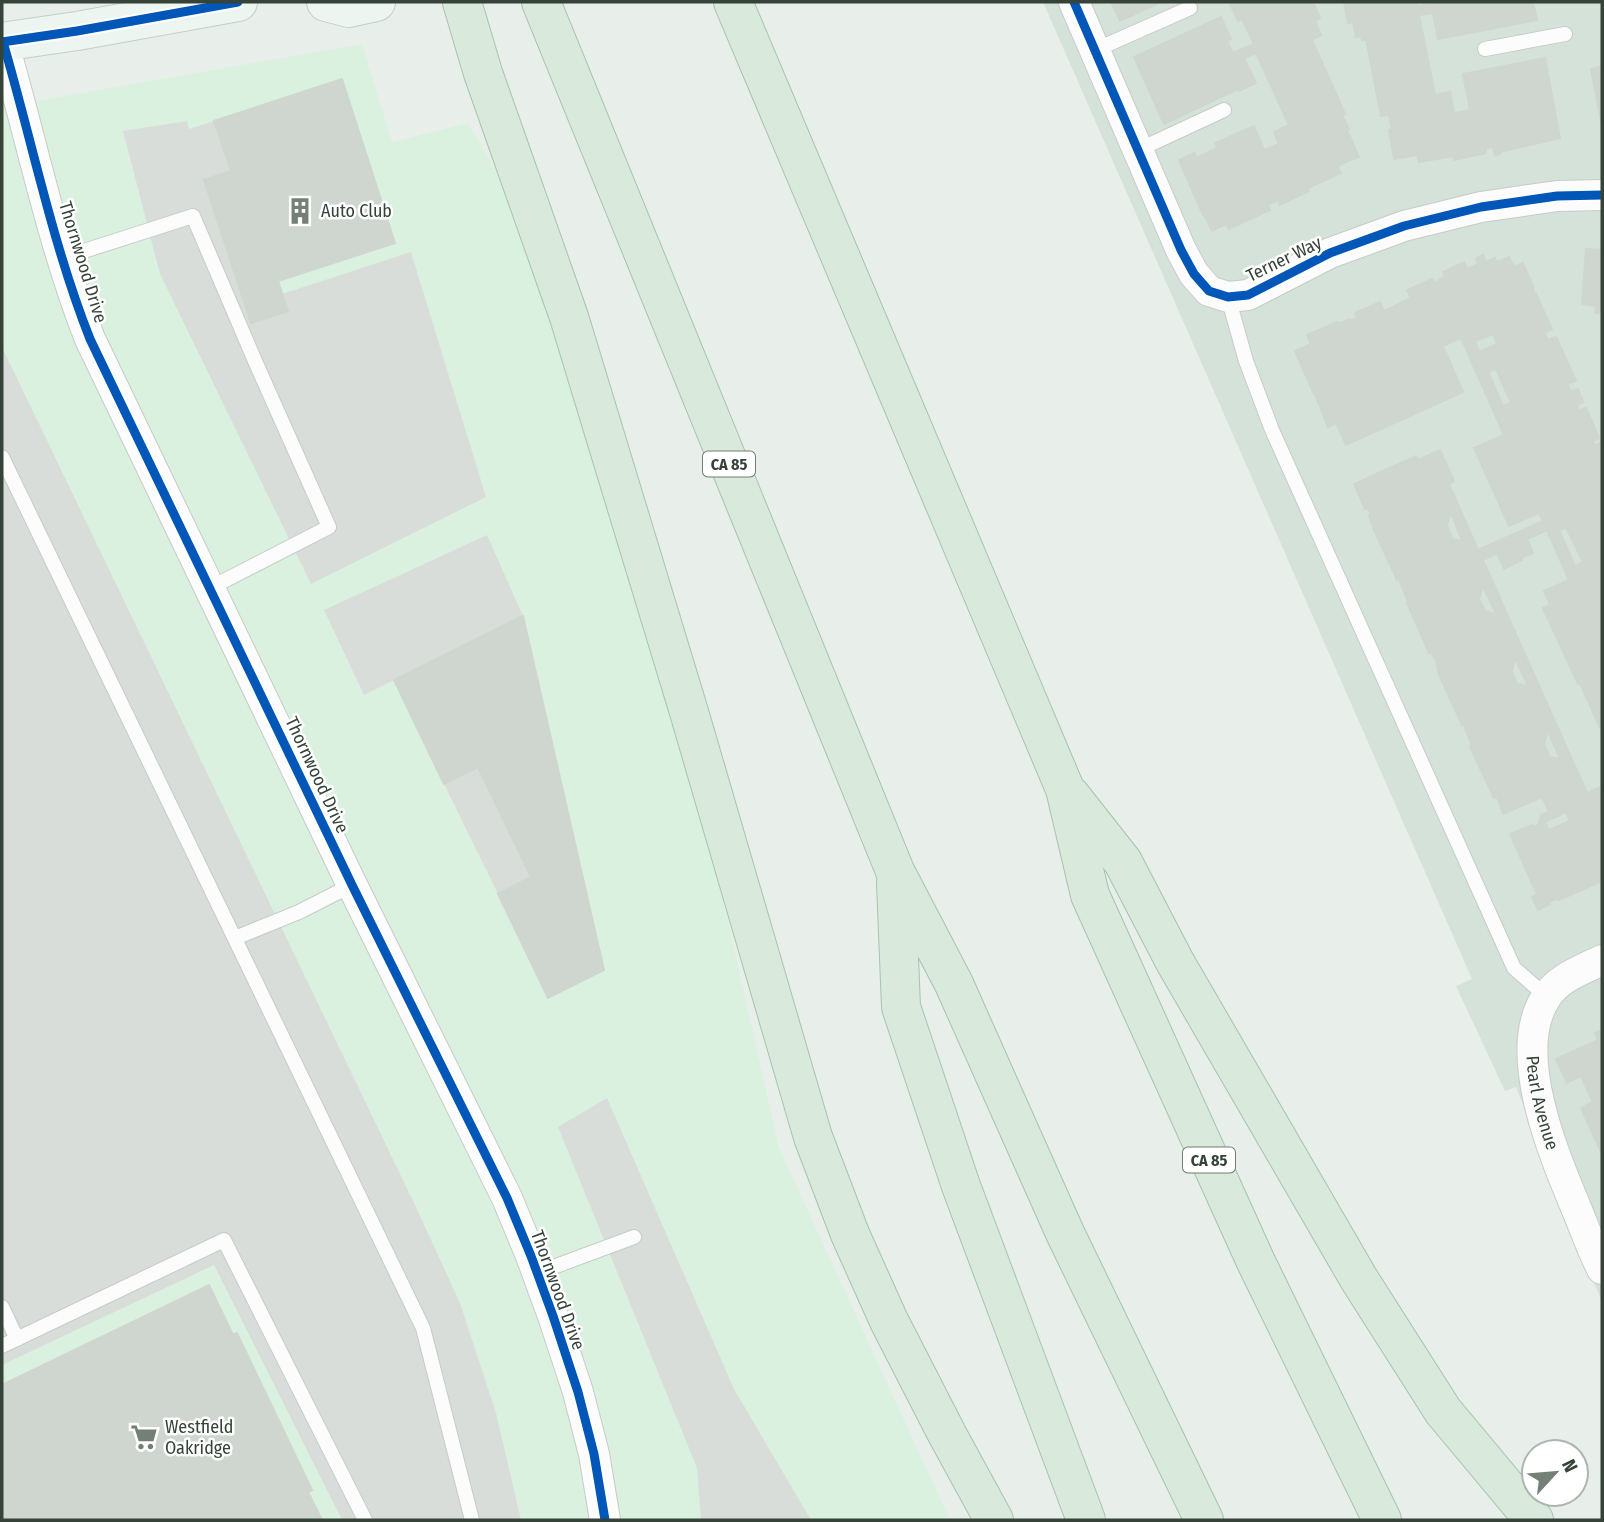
<svg xmlns="http://www.w3.org/2000/svg" width="1604" height="1522" viewBox="0 0 1604 1522" font-family="'Fira Sans Condensed',sans-serif">
	<style>
		.residential { fill: #d5e2d9 }
		.commercial { fill: #dbf1df }
		.parking { fill: #d8ddd9 }
		.building { fill: #cfd6d0; stroke: #ced6cf; stroke-width: 2; fill-rule: evenodd }
		.lines { fill: none; stroke-linecap: round; stroke-linejoin: round }
		.lane-casing { stroke: #c5ccc7; stroke-width: 16 }
		.street-casing { stroke: #c5ccc7; stroke-width: 32 }
		.secondary-casing { stroke: #c2d0c6; stroke-width: 40 }
		.highway-casing { stroke: #a4c4ab; stroke-width: 40 }
		.lane { stroke: #fcfcfc; stroke-width: 14 }
		.street { stroke: #fcfcfc; stroke-width: 30 }
		.secondary { stroke: #edf5f0; stroke-width: 38 }
		.highway { stroke: #d9eadd; stroke-width: 38 }
		.cycleway-casing { stroke: #fff; stroke-width: 13 }
		.cycleway { stroke: #0057b8; stroke-width: 9 }
		.labels { text-anchor: middle; dominant-baseline: central; stroke-width: 5; stroke-linejoin: round; paint-order: stroke }
		.shield { fill: #fff; stroke: #727b74; stroke-width: 2 }
		.shield-label { font-size: 16px; font-weight: bold; fill: #354338 }
		.poi-label { font-size: 18px; fill: #354338; stroke: #fff; text-anchor: start }
		.street-label { font-size: 18px; fill: #354338; stroke: #fff }
	</style>
	<rect width="100%" height="100%" fill="#e8eee9"/>
	<polygon class="residential" points="1043,2 1602,2 1602,1302 1516,1087 1505,1091 1456,986 1472,979"/>
	<polygon class="commercial" points="362,44 392,142 468,123 580,317 680,709 779,1148 950,1520 2,1520 2,107"/>
	<g class="parking">
		<polygon points="187,121 189,129 214,121 231,171 204,181 251,323 287,312 282,294 411,252 486,497 311,584 160,274 123,131"/>
		<polygon points="2,347 415,1205 460,1303 496,1413 521,1520 342,1520 214,1265 2,1365"/>
		<polygon points="487,535 523,616 364,695 324,610"/>
		<polygon points="478,767 531,877 498,894 444,784"/>
		<polygon points="607,1098 734,1389 811,1520 701,1520 697,1468 558,1127"/>
	</g>
	<g class="building">
		<polygon points="1111,2 1161,2 1120,21"/>
		<polygon points="1229,2 1313,2 1320,18 1315,21 1321,35 1312,40 1345,114 1342,115 1349,129 1347,130 1359,157 1355,159 1355,158 1337,166 1341,173 1308,188 1309,191 1280,205 1278,200 1268,205 1270,210 1229,229 1226,224 1212,231 1204,214 1203,215 1179,160 1194,153 1197,158 1217,148 1215,143 1254,126 1264,150 1279,144 1274,132 1289,125 1256,53 1244,58 1256,83 1239,91 1238,89 1164,124 1134,57 1221,17 1231,39 1227,41 1233,53 1254,44 1242,19 1238,21"/>
		<polygon points="1344,2 1417,2 1418,6 1440,2 1533,2 1537,20 1438,39 1433,13 1419,15 1435,95 1450,92 1454,113 1470,110 1463,74 1545,58 1560,138 1500,152 1500,154 1495,155 1493,147 1485,149 1486,153 1454,160 1453,156 1419,162 1417,155 1394,159 1389,130 1392,130 1389,115 1381,116 1366,39 1362,40 1361,36 1356,37 1353,22 1348,23"/>
		<polygon points="1602,66 1602,126 1591,69"/>
		<polygon points="342,79 395,243 278,281 288,311 251,323 204,180 231,171 214,121"/>
		<polygon points="1586,249 1602,250 1602,313 1595,313 1596,306 1582,304"/>
		<path d="M 1483,255 L 1486,262 L 1495,258 L 1497,262 L 1509,257 L 1514,267 L 1523,263 L 1534,288 L 1533,289 L 1535,295 L 1536,294 L 1552,329 L 1544,333 L 1548,340 L 1556,337 L 1576,381 L 1567,384 L 1571,392 L 1578,389 L 1583,402 L 1577,405 L 1579,411 L 1586,408 L 1599,438 L 1593,441 L 1595,446 L 1601,442 L 1602,444 L 1602,732 L 1580,683 L 1578,684 L 1543,608 L 1550,605 L 1544,591 L 1569,580 L 1547,530 L 1527,539 L 1533,553 L 1521,558 L 1522,560 L 1504,569 L 1497,553 L 1483,560 L 1587,793 L 1602,786 L 1602,881 L 1559,900 L 1559,898 L 1549,902 L 1550,904 L 1538,910 L 1532,897 L 1537,894 L 1510,834 L 1532,825 L 1533,827 L 1538,825 L 1541,815 L 1549,812 L 1542,797 L 1503,814 L 1497,797 L 1494,798 L 1470,747 L 1472,746 L 1464,725 L 1462,725 L 1439,675 L 1436,660 L 1431,652 L 1429,653 L 1407,603 L 1408,602 L 1399,579 L 1397,580 L 1374,530 L 1369,516 L 1371,515 L 1368,508 L 1365,509 L 1354,484 L 1416,456 L 1418,460 L 1440,450 L 1454,481 L 1449,484 L 1478,550 L 1543,521 L 1539,513 L 1509,526 L 1474,448 L 1504,435 L 1461,338 L 1443,346 L 1463,392 L 1346,445 L 1336,423 L 1328,427 L 1314,392 L 1313,392 L 1295,351 L 1311,344 L 1307,335 L 1337,322 L 1338,324 L 1350,319 L 1351,321 L 1357,318 L 1355,313 L 1380,302 L 1384,311 L 1411,298 L 1407,290 L 1432,279 L 1434,283 L 1439,281 L 1438,280 L 1445,277 L 1443,272 L 1464,262 L 1467,269 L 1478,264 L 1476,258 ZM 1493,334 L 1497,344 L 1479,352 L 1475,341 ZM 1496,369 L 1511,403 L 1503,406 L 1488,372 ZM 1451,513 L 1462,541 L 1452,539 L 1447,525 ZM 1566,527 L 1583,562 L 1575,566 L 1559,530 ZM 1483,586 L 1496,614 L 1485,611 L 1479,599 ZM 1515,658 L 1528,686 L 1517,684 L 1512,671 ZM 1548,731 L 1560,759 L 1550,757 L 1544,744 ZM 1566,812 L 1570,821 L 1549,830 L 1545,822 Z"/>
		<polygon points="523,616 604,970 548,998 498,894 531,877 478,767 444,784 394,680"/>
		<polygon points="1602,1030 1602,1152 1601,1152 1581,1108 1593,1102 1581,1076 1567,1083 1556,1059 1598,1040 1595,1033"/>
		<polygon points="209,1285 233,1335 237,1333 312,1490 308,1492 322,1520 2,1520 2,1385"/>
	</g>
	<g class="lines">
		<defs>
			<g id="lane">
				<polyline points="1485,49 1565,34"/>
				<polyline points="1095,50 1190,8"/>
				<polyline points="1138,150 1224,110"/>
				<polyline points="62,258 193,216 255,361 329,527 210,588"/>
				<polyline points="1228,297 1246,361 1272,430 1514,968 1546,996"/>
				<polyline points="2,457 423,1328 472,1520"/>
				<polyline points="235,938 299,912 352,885"/>
				<polyline points="537,1273 634,1237"/>
				<polyline points="2,1307 17,1339"/>
				<polyline points="2,1346 224,1240 365,1520"/>
			</g>
			<g id="street">
				<polyline points="1074,2 1181,250 1194,274 1209,291 1228,297 1248,295 1330,253 1404,226 1481,207 1557,196 1602,195"/>
				<path d="M 3,42 C 32,141 52,243 90,339 L 352,885 L 507,1198 L 531,1256 L 553,1316 L 578,1392 L 594,1454 L 605,1520"/>
				<path id="s1" d="M 1602,960 C 1582,970 1557,978 1545,999 C 1511,1054 1554,1155 1577,1210 C 1585,1229 1592,1250 1602,1269"/>
			</g>
			<g id="secondary">
				<polyline points="326,2 349,8 376,2"/>
				<polyline points="2,42 77,31 238,2"/>
			</g>
			<g id="highway">
				<polyline points="462,2 483,73 569,317 689,712 813,1137 850,1234 889,1321 947,1434 994,1520"/>
				<polyline points="541,2 895,871 954,984 1065,1233 1204,1520"/>
				<polyline points="733,2 1065,789 1090,895 1256,1262 1382,1520"/>
				<polyline points="1071,796 1123,862 1175,962 1359,1279 1443,1411 1534,1520"/>
				<polyline points="896,883 901,1007 961,1186 1086,1520"/>
			</g>
		</defs>
		<use href="#lane" class="lane-casing"/>
		<use href="#street" class="street-casing"/>
		<use href="#secondary" class="secondary-casing"/>
		<use href="#highway" class="highway-casing"/>
		<use href="#lane" class="lane"/>
		<use href="#street" class="street"/>
		<use href="#secondary" class="secondary"/>
		<use href="#highway" class="highway"/>
		<defs>
			<g id="cycleway">
				<polyline points="1074,2 1181,250 1194,274 1209,291 1228,297 1248,295 1330,253 1404,226 1481,207 1557,196 1602,195"/>
				<polyline points="2,42 77,31 238,2"/>
				<path d="M 3,42 C 32,141 52,243 90,339 L 352,885 L 507,1198 L 531,1256 L 553,1316 L 578,1392 L 594,1454 L 605,1520"/>
			</g>
		</defs>
		<use href="#cycleway" class="cycleway-casing"/>
		<use href="#cycleway" class="cycleway"/>
	</g>
	<defs>
		<symbol id="building-bare" viewBox="-9 -9 18 18"><path d="M-4-6H4V6H1V3H-1V6H-4ZM-2.5-4.3h1.7v1.8h-1.7ZM.8-4.3h1.7v1.8H.8ZM-2.5-1h1.7V.8h-1.7ZM.8-1h1.7V.8H.8Z" fill="#747f76" stroke="#fff" stroke-width="2.5" paint-order="stroke"/></symbol>
		<symbol id="supermarket-bare" viewBox="-9 -9 18 18"><path d="M-6-5.5h2.5l.6 2H6L4.5 2H-2.5L-4.4-4H-6ZM-1.5 3.2a1.3 1.3 0 1 0 .1 0ZM3 3.2a1.3 1.3 0 1 0 .1 0Z" fill="#747f76" stroke="#fff" stroke-width="2.5" paint-order="stroke"/></symbol>
	</defs>
	<g fill-rule="evenodd">
		<use href="#building-bare" x="281" y="192" width="38" height="38"/>
		<use href="#supermarket-bare" x="125" y="1418" width="38" height="38"/>
	</g>
	<g class="labels">
		<g class="shield">
			<rect x="703" y="451.5" width="52" height="25" rx="5"/>
			<rect x="1183" y="1147.5" width="52" height="25" rx="5"/>
		</g>
		<g class="shield-label">
			<text x="729" y="464">CA 85</text>
			<text x="1209" y="1160">CA 85</text>
		</g>
		<g class="poi-label">
			<text x="321" y="211">Auto Club</text>
			<text x="165" y="1427">Westfield<tspan x="165" dy="21">Oakridge</tspan></text>
		</g>
		<g class="street-label">
			<text transform="translate(1284 259) rotate(-26)">Terner Way</text>
			<text transform="translate(83 262) rotate(73)">Thornwood Drive</text>
			<text transform="translate(317 775) rotate(65)">Thornwood Drive</text>
			<text stroke="none"><textPath href="#s1" startOffset="177">Pearl Avenue</textPath></text>
			<text transform="translate(558 1290) rotate(70)">Thornwood Drive</text>
		</g>
	</g>
	<rect width="1604" height="1522" fill="none" stroke="#354338" stroke-width="7"/>
	<g transform="translate(1555 1473) rotate(64)"><circle r="33" fill="#ffffff" stroke="#aeb4af" stroke-width="2"/>
	<path d="M0-5L12 26L0 18L-12 26Z" fill="#747f76"/>
	<text y="-10" font-size="19" font-weight="bold" text-anchor="middle" fill="#354338">N</text>
	</g>
</svg>
